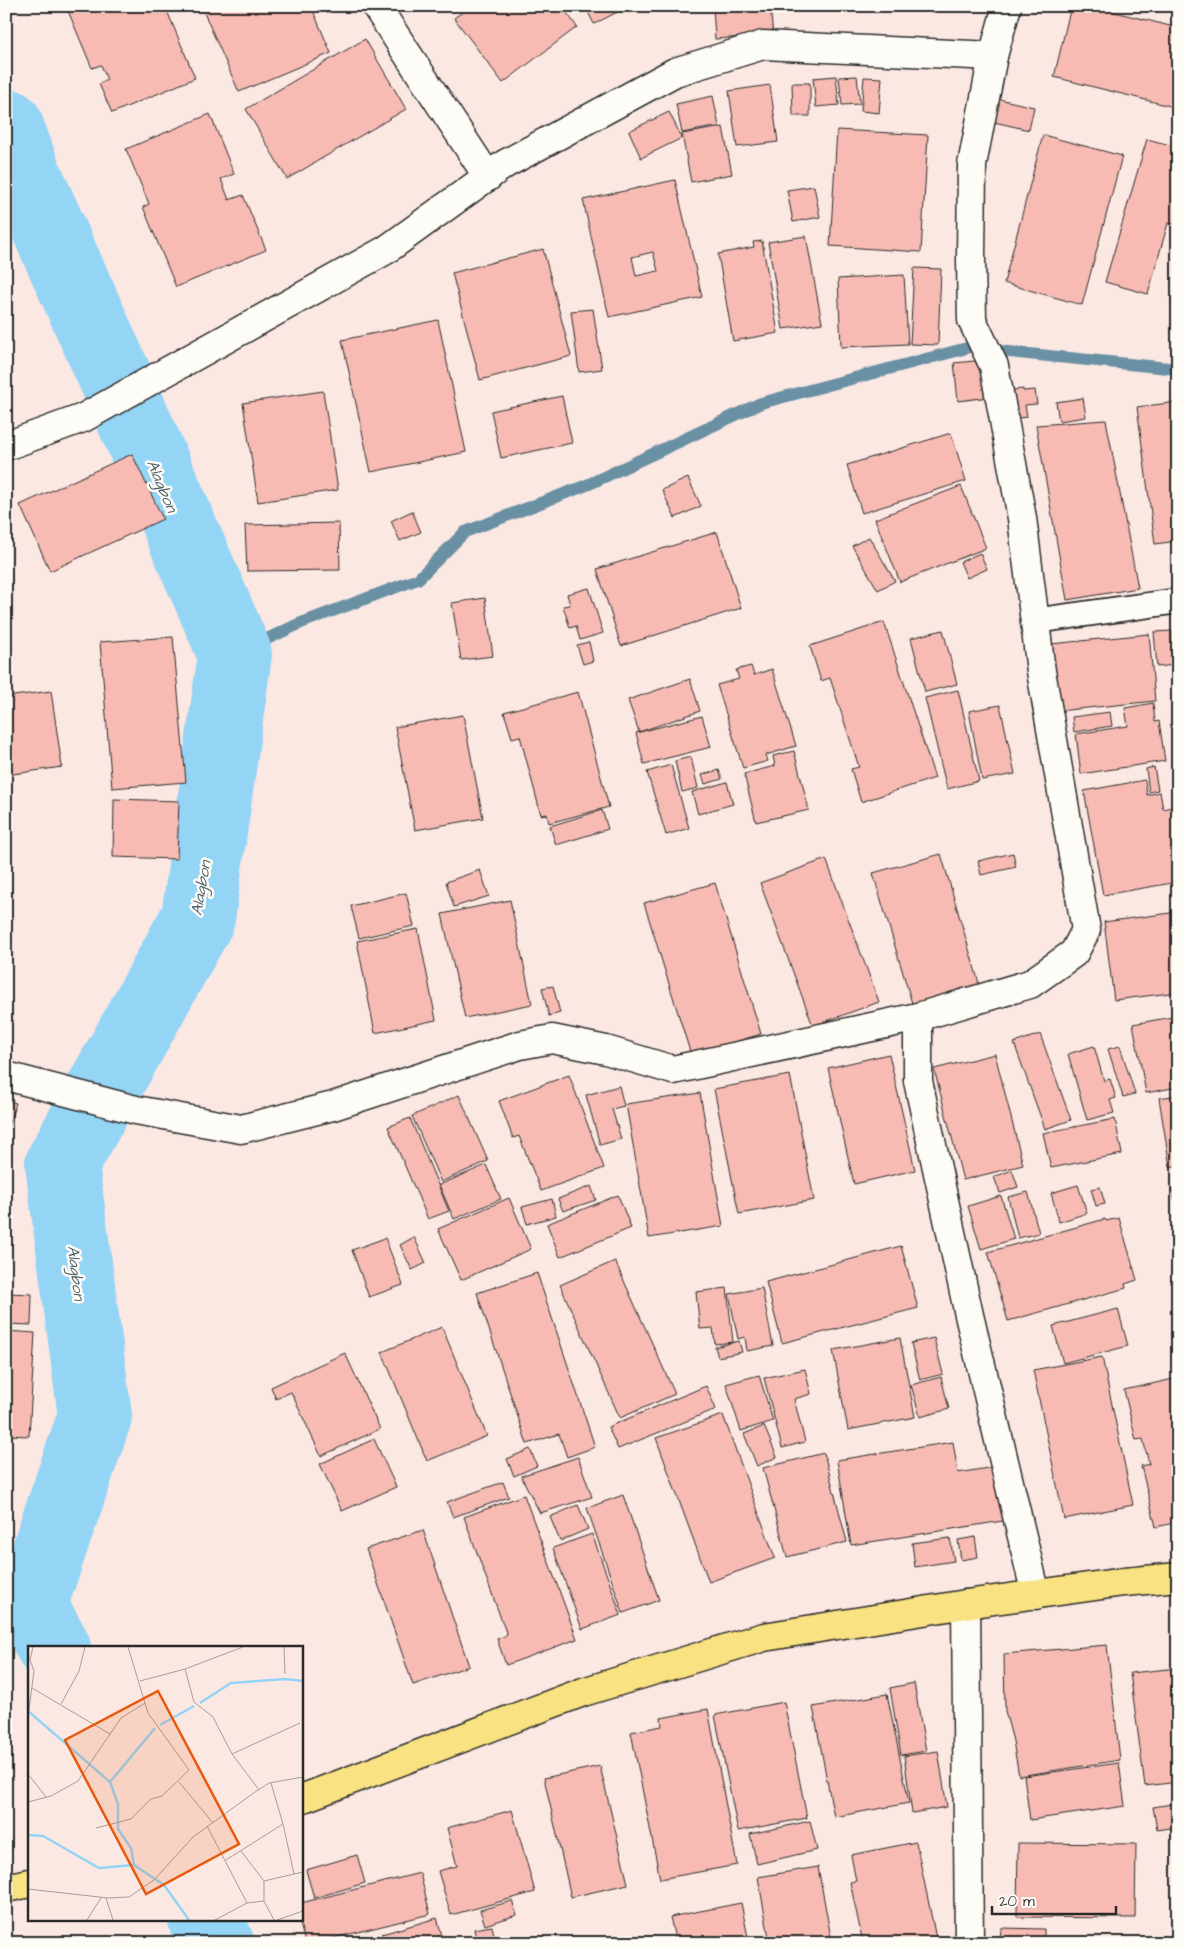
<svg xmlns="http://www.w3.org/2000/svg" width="1184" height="1949" viewBox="0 0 1184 1949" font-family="'Architects Daughter',sans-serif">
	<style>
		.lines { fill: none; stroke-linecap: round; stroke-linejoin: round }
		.stream { stroke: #6a90a4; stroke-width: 12 }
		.river { stroke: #94d4f5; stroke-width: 74 }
		.building { fill: #f7bbb3; stroke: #2b2b2b; fill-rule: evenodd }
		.service-casing { stroke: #2b2b2b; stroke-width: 28 }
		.minor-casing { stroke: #2b2b2b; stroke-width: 31 }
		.primary-casing { stroke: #2b2b2b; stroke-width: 31 }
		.service { stroke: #fdfcf7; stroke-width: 24 }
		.minor { stroke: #fdfcf7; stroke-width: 28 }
		.primary { stroke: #f8e281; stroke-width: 28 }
		.labels { text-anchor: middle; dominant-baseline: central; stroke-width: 5; stroke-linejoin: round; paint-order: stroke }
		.water-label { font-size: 16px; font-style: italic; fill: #4a5e68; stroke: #fdfcf7 }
		.inset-river { fill: none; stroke: #94d4f5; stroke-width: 2.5 }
		.inset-road { fill: none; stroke: #a89c99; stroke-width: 1 }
		.view { fill: #e8590c; fill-opacity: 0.15; stroke: #e8590c; stroke-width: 2.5 }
		.inset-edge { fill: none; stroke: #2b2b2b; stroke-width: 2.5 }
	</style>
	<rect width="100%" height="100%" fill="#fbe8e3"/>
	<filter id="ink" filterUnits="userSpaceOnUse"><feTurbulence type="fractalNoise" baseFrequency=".02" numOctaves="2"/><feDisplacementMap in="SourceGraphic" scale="10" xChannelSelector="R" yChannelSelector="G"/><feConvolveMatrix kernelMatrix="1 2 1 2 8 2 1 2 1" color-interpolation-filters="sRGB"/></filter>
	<g filter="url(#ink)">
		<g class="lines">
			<g class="stream">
				<polyline points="999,351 1178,369"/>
				<polyline points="235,654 301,623 418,579 465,532 587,485 761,403 967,348"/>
				<polyline points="6,1596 30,1605"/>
			</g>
			<g class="river">
				<polyline points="6,125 23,171 123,395 235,654 198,918 62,1164 95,1416 30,1605 54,1648"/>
				<polyline points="205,1920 217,1943"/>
			</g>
		</g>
		<g class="building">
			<polygon points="66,6 165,6 195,78 112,113 99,84 107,80 101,65 92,68"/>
			<polygon points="201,6 311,6 331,53 239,92"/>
			<polygon points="471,6 562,6 577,27 503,83 454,18"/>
			<polygon points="585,6 629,6 594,24"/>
			<polygon points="713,6 770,6 773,35 715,39"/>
			<polygon points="1071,6 1091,6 1178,28 1178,108 1054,77"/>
			<polygon points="365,39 406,109 287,179 246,109"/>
			<polygon points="836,76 839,105 816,107 813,78"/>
			<polygon points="857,76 860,104 842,105 839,77"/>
			<polygon points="864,77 882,78 879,113 861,111"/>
			<polygon points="792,83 810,83 810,116 793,116"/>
			<polygon points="770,85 778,142 737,147 729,91"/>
			<polygon points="713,96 719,126 682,133 676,104"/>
			<polygon points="999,99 1034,107 1029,130 994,122"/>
			<polygon points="669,112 682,138 641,158 629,131"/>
			<polygon points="210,114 234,174 221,179 229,200 243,195 266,250 176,287 143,207 149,204 126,149"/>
			<polygon points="723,127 732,174 691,182 682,134"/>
			<polygon points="837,130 928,135 921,252 830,246"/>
			<polygon points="1043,135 1122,156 1082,305 1004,283"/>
			<polygon points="1147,139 1178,147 1178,225 1168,223 1148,294 1105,282"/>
			<path d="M 675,180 L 702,297 L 609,317 L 583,200 ZM 653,252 L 658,271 L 636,276 L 632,257 Z"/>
			<polygon points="814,186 820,217 793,222 787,190"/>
			<polygon points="806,236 822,323 783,329 768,242"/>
			<polygon points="762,241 778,333 733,341 718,254 754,247 753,242"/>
			<polygon points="543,249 571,356 480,380 452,273"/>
			<polygon points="914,268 941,269 938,345 910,344"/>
			<polygon points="904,275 908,344 841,347 838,279"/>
			<polygon points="593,309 602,369 579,372 571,311"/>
			<polygon points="438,320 466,452 371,472 342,340"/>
			<polygon points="985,360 989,397 958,401 954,363"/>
			<polygon points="1023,389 1023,391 1035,390 1037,404 1025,405 1027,417 1008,419 1004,391"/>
			<polygon points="323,391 338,490 258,502 243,403"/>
			<polygon points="562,396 572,443 501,458 491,411"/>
			<polygon points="1083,398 1086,417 1059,421 1056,402"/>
			<polygon points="1178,402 1178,541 1155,544 1137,407"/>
			<polygon points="1106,420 1138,588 1067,600 1036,425"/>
			<polygon points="951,433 966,481 862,513 847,465"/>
			<polygon points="132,454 163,519 50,571 20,505"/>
			<polygon points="688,478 701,506 675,518 662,490"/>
			<polygon points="961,486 986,548 900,582 875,519"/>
			<polygon points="412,511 421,532 400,541 391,521"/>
			<polygon points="339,523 340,570 247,571 245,525"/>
			<polygon points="717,532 741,608 621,646 597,569"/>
			<polygon points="869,537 895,581 878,590 852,546"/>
			<polygon points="980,553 987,569 967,578 960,562"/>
			<polygon points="589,588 603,633 580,640 576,626 570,628 563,606 570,605 567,594"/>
			<polygon points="485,598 493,656 461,660 452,603"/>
			<polygon points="884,622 935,778 861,802 851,769 859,767 830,678 821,681 810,646"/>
			<polygon points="943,630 957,684 925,692 911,638"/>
			<polygon points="1172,631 1175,665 1157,667 1154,632"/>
			<polygon points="1149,634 1155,701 1058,711 1051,644"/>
			<polygon points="173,637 186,782 112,788 100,642"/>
			<polygon points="589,642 593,661 583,664 577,645"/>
			<polygon points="751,666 754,675 772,669 796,746 766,755 768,761 743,768 717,685 739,679 736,670"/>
			<polygon points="690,679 700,711 639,732 628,700"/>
			<polygon points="958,690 979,781 947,789 925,698"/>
			<polygon points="51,691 62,767 6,775 6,697"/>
			<polygon points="578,692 609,807 549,823 547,814 541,815 520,736 512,738 504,712"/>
			<polygon points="1153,703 1155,722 1159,721 1165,761 1081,774 1076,734 1128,726 1125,708"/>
			<polygon points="1000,705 1015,774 982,780 969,711"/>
			<polygon points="1110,712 1112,726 1074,732 1072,717"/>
			<polygon points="463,715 483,818 415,830 395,727"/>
			<polygon points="702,716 711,747 644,764 636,733"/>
			<polygon points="794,751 809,810 756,822 744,774 775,766 773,756"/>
			<polygon points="691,757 698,788 682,792 675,761"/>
			<polygon points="671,765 689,828 666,835 647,772"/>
			<polygon points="1154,767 1158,790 1149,792 1146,769"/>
			<polygon points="719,770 722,779 705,784 702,775"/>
			<polygon points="1145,780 1147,795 1160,792 1163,809 1176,806 1178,817 1178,882 1103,895 1084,791"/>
			<polygon points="727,782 733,804 698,814 692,792"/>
			<polygon points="114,799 179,801 177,859 113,857"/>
			<polygon points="602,810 608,829 556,845 550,826"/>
			<polygon points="1013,853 1016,867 981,875 978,861"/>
			<polygon points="941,854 981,990 914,1010 873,873"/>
			<polygon points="826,859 879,1002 813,1026 760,883"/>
			<polygon points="480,870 489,896 454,907 446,882"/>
			<polygon points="715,883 761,1034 691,1055 644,903"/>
			<polygon points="406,893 414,926 359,938 351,906"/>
			<polygon points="510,900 532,1004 465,1018 442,914"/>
			<polygon points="1178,912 1178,992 1114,1000 1104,922"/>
			<polygon points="418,929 436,1020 375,1033 357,941"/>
			<polygon points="553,986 560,1013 549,1016 542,988"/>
			<polygon points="1178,1016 1178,1087 1146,1093 1133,1024"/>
			<polygon points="1040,1034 1071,1120 1045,1129 1014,1043"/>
			<polygon points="1094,1046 1104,1081 1110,1079 1116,1098 1110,1100 1114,1113 1087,1120 1068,1054"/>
			<polygon points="1120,1046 1135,1094 1123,1097 1108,1049"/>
			<polygon points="889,1054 915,1170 854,1184 828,1068"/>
			<polygon points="995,1054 1023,1165 963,1180 934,1069"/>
			<polygon points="569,1075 604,1168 541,1191 519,1136 513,1138 499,1101"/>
			<polygon points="790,1075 814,1200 739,1214 714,1089"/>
			<polygon points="619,1086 624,1106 612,1109 621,1139 600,1145 586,1095"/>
			<polygon points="700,1093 723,1226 649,1238 626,1104"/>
			<polygon points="459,1095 488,1161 441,1182 412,1116"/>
			<polygon points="1178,1095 1178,1165 1170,1167 1159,1098"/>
			<polygon points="6,1100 16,1103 6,1133"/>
			<polygon points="410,1118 449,1211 428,1219 388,1127"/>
			<polygon points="1115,1119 1122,1154 1051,1168 1043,1133"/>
			<polygon points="486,1165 501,1199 454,1219 439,1185"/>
			<polygon points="1012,1170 1018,1187 1000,1193 994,1177"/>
			<polygon points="1078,1185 1087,1213 1059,1222 1051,1193"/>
			<polygon points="591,1186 596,1200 563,1211 558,1199"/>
			<polygon points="1100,1187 1105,1204 1096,1206 1091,1189"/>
			<polygon points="1178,1189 1178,1214 1172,1190"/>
			<polygon points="1028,1192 1039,1233 1018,1238 1008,1197"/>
			<polygon points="618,1195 631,1228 560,1257 547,1224"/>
			<polygon points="1001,1196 1014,1239 981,1249 968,1206"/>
			<polygon points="509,1198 531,1249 461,1280 438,1229"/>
			<polygon points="552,1199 556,1216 527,1224 522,1207"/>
			<polygon points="1119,1218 1137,1280 1125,1284 1126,1288 1008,1321 988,1252 1105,1219 1106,1221"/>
			<polygon points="414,1237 426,1263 412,1270 400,1245"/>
			<polygon points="385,1238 403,1285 369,1297 352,1250"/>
			<polygon points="901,1246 918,1308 782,1343 766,1282"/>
			<polygon points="615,1261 675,1394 620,1418 560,1285"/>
			<polygon points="537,1273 595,1447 567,1457 559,1434 527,1444 477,1293"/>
			<polygon points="727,1288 733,1342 715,1344 713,1328 700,1329 696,1292"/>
			<polygon points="762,1288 773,1346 747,1351 745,1337 738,1339 729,1294"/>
			<polygon points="6,1293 32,1294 31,1325 6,1324"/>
			<polygon points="1118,1309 1128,1346 1063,1363 1053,1326"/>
			<polygon points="442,1327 487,1436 427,1461 382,1352"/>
			<polygon points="6,1331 35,1333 29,1436 6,1435"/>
			<polygon points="900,1338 915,1417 848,1430 833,1350"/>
			<polygon points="934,1338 943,1374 920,1380 911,1343"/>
			<polygon points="739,1341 742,1352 718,1357 715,1347"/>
			<polygon points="345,1353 380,1429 321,1456 291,1392 276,1399 271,1387"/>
			<polygon points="1102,1357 1133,1505 1064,1519 1033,1370"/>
			<polygon points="805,1369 811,1394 794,1399 805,1442 782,1448 764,1378"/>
			<polygon points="759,1375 773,1421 741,1431 726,1384"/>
			<polygon points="941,1377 949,1409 920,1417 911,1385"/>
			<polygon points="1178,1378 1178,1522 1156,1527 1141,1466 1149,1464 1143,1439 1136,1440 1124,1390"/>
			<polygon points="706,1386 716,1409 618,1449 608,1427"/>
			<polygon points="723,1415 775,1558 709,1582 656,1438"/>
			<polygon points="764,1426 777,1457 757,1466 744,1434"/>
			<polygon points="374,1439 396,1487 342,1511 320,1464"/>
			<polygon points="953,1442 958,1473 1000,1466 1009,1520 851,1545 837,1460"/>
			<polygon points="530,1449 537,1466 514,1476 507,1459"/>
			<polygon points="824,1453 847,1542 787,1557 763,1468"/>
			<polygon points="578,1457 592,1497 540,1513 521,1476"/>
			<polygon points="503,1482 509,1497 453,1517 447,1502"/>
			<polygon points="524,1495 577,1639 506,1665 497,1639 507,1635 464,1517"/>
			<polygon points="623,1495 659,1600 623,1613 587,1508"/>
			<polygon points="578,1505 588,1529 560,1541 550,1517"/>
			<polygon points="423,1530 469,1666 413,1685 366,1549"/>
			<polygon points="592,1534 621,1615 582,1629 553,1548"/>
			<polygon points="975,1537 978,1557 961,1560 958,1540"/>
			<polygon points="950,1538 954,1561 915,1567 912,1543"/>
			<polygon points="1107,1645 1120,1760 1019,1776 1013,1741 1005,1711 1004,1654"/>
			<polygon points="1178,1668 1178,1782 1145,1786 1130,1673"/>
			<polygon points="914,1683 926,1751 901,1755 890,1688"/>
			<polygon points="887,1694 909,1803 834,1817 813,1707"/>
			<polygon points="784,1702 807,1818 738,1831 715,1715"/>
			<polygon points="708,1709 737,1865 660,1879 631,1732 662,1726 661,1718"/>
			<polygon points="938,1751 947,1807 912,1813 904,1756"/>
			<polygon points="1119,1763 1125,1806 1030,1820 1024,1776"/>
			<polygon points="600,1766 628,1884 571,1897 544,1778"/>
			<polygon points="1178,1803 1178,1827 1157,1830 1153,1807"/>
			<polygon points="512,1810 535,1892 451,1915 438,1871 457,1866 447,1828"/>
			<polygon points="810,1821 817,1850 757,1864 750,1834"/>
			<polygon points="916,1842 937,1943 863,1943 850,1882 856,1881 851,1855"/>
			<polygon points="1018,1843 1136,1844 1135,1918 1017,1917"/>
			<polygon points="357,1855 365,1883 314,1898 306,1870"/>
			<polygon points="818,1867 832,1943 770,1943 758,1877"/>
			<polygon points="420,1873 430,1914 314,1943 305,1943 299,1920 301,1920 301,1903"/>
			<polygon points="512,1901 517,1915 485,1925 480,1910"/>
			<polygon points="741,1903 749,1942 676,1943 670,1917"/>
			<polygon points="437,1918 444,1943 385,1943 382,1934"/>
			<polygon points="492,1926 496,1943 477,1943 474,1929"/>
			<polygon points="1001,1928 1044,1929 1044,1943 1000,1943"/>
			<polygon points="378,1935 380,1943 340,1943"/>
		</g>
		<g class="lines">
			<defs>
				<polyline id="service" points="1034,621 1178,601"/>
				<g id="minor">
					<polyline points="376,6 488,177"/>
					<polyline points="6,446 83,418 386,250 505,164 675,72 763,45 993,56"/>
					<polyline points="918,1017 918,1081 969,1315 1036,1595"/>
					<polyline points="6,1076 136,1110 241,1129 333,1106 520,1045 552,1039 606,1050 673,1070 918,1017 1030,984 1074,953 1086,930 1041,671 1022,518 994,366 972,320 971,259 972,165 993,56 1007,6"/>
					<polyline points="966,1604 969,1943"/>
				</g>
				<g id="primary">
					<polyline points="301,1799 583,1692 764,1637 966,1604 1124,1582 1178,1577"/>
					<polyline points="6,1888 29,1883"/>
				</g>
			</defs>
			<use href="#service" class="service-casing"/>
			<use href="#minor" class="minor-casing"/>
			<use href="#primary" class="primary-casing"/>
			<use href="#service" class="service"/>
			<use href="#minor" class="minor"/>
			<use href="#primary" class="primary"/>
		</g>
	</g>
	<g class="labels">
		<g class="water-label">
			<text transform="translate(162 486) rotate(67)">Alagbon</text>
			<text transform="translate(201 888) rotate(-80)">Alagbon</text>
			<text transform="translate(76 1273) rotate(83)">Alagbon</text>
		</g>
	</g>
	<g transform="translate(28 1646)">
		<rect width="275" height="275" fill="#fbe8e3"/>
		<path class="inset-river" d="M 172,57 L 203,37 L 257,33 L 275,35M 0,65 L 82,136 L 90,158 L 90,183 L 103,202 L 106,219 L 136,239 L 161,274M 132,79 L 166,60M 82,136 L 127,82M 0,189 L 15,190 L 71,222 L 106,219"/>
		<path class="inset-road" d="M 256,1 L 257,28M 157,23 L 166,56 L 185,71 L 204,108 L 231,144M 112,35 L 157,23 L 215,1M 4,42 L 82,88M 33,58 L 51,25 L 57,1M 0,71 L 6,25 L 2,14 L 5,1M 204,108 L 272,77M 0,128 L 18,151M 151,136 L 185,177M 0,156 L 23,150 L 50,135 L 93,72 L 117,57M 255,178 L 266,228M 179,180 L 219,257 L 187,274M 68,182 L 103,173 L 123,153 L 134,150 L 161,124 L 120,67 L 100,1M 213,205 L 236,235 L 236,255 L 219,257M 198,214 L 255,178 L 243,137M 236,235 L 275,226M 0,243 L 80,252 L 101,251 L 126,234 L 165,191 L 227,146 L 241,137 L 275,131M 78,252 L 85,274M 236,255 L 246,274M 59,274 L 73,252M 249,274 L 275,265"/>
		<path class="view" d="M 130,45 L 211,198 L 118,248 L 37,94 Z"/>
		<rect width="275" height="275" class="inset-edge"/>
	</g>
	<rect width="1184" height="1949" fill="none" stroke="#fdfcf7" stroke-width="25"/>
	<rect x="12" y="12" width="1159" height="1924" fill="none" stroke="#2b2b2b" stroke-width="2" filter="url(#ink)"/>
	<path d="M992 1906v8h124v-8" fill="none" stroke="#2b2b2b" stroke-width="2.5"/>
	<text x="999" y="1906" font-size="15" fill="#2b2b2b" stroke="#fdfcf7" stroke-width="4" paint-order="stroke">20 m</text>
</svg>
